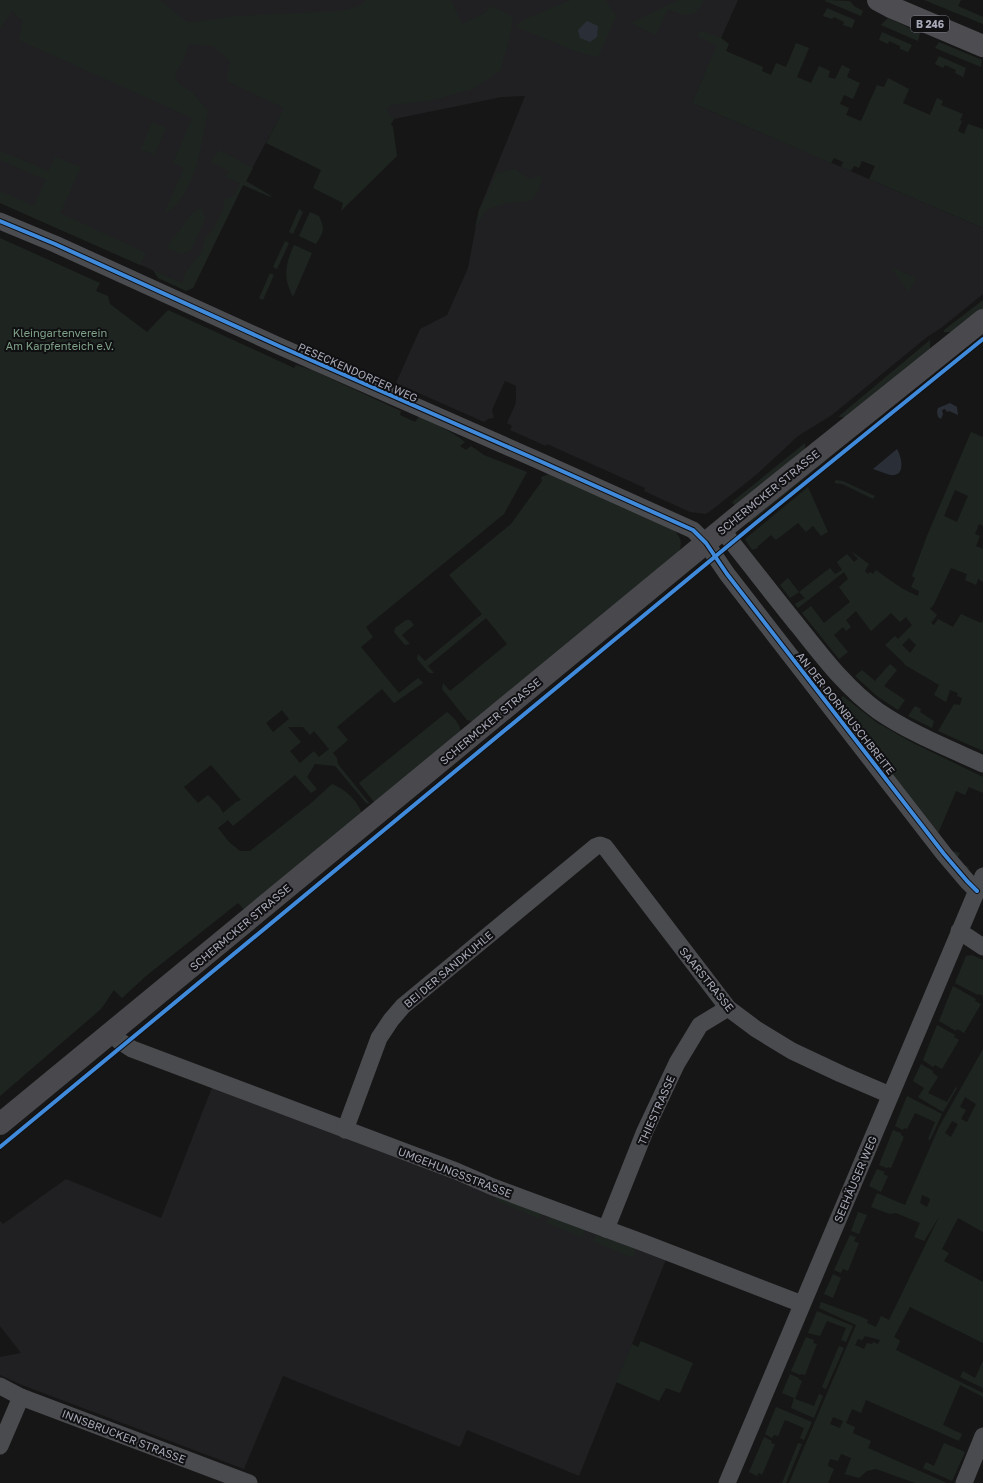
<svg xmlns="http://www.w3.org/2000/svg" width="983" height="1483" viewBox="0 0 983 1483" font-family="'Golos Text',sans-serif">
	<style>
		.built { fill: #202022 }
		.green { fill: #1e2520; fill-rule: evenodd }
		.water { fill: #2a2f37 }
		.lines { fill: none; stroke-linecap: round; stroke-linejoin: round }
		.minor { stroke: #4a4b4f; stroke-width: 17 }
		.secondary { stroke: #49494d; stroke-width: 22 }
		.primary { stroke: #4c4c51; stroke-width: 22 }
		.cycleway-casing { stroke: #101012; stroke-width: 6 }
		.cycleway { stroke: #408adc; stroke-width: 4 }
		.labels { text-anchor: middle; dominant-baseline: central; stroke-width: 4; stroke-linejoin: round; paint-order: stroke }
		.shield { fill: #101012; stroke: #7a7b86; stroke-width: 1 }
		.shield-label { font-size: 10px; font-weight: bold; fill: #a7a9b7 }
		.park-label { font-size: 11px; fill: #7fa188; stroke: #101012 }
		.street-label { font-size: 11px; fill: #a7a9b7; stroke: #101012 }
	</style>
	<rect width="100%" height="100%" fill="#161616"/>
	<g class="built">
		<polygon points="0,0 738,0 692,103 983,228 983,294 941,328 927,337 832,415 798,436 756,475 713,509 706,514 690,512 644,491 645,488 547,444 546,446 510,430 512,426 507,423 516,403 516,386 505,381 492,410 494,418 488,419 484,422 396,383 420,329 447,315 468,268 479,210 525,96 502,97 394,119 303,119 284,109 243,185 193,288 0,203"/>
		<polygon points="213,1085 667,1257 579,1476 467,1430 460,1447 283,1376 244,1469 22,1385 0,1375 0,1357 21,1353 0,1326 0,1221 3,1224 66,1179 161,1218"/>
	</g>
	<g class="green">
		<path d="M 0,0 L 160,0 L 188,23 L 235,16 L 341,11 L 360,6 L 366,0 L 451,0 L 462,24 L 485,13 L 491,6 L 513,17 L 510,36 L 500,71 L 473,89 L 429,101 L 391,105 L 386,109 L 394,119 L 391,124 L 393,127 L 397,156 L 341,211 L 343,203 L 313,188 L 321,170 L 266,143 L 284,108 L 227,81 L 230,61 L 213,46 L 189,44 L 183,61 L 175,74 L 179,84 L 193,93 L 208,111 C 200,146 198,193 164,214 L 184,168 L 173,163 L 192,118 L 19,40 L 23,21 L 12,11 L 0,29 Z"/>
		<polygon points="571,0 605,0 616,16 598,57 578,52 516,27 523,20"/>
		<path d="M 678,0 L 704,0 C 694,20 686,16 668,9 L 656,35 L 631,23 Z"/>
		<polygon points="826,0 850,1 854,6 863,11 861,16 825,1"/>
		<polygon points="924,0 961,0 958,6 983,17 983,24"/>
		<polygon points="827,8 855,20 852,28 843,25 844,22 834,17 832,19 823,16"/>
		<polygon points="888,18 920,33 918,41 881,25"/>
		<polygon points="700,30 721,38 729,44 726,51 763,67 762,71 771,75 776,63 786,67 796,43 809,48 797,77 811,83 819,66 830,71 828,77 835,79 842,65 850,69 847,77 860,83 853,99 844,95 840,104 849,108 846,115 861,121 877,85 884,87 888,78 909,89 903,103 930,115 937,98 943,101 941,105 963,114 960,120 962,121 958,131 964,134 968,124 983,129 983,228 869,179 875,166 862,161 859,168 854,166 851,171 841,167 843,162 834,158 831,163 692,103 717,45 698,37"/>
		<polygon points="882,32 912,45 908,52 900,49 900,46 889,41 888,44 879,40"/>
		<polygon points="939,42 982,60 981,67 935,48"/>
		<polygon points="939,56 966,68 963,77 955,73 956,70 945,65 943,68 935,64"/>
		<polygon points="152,122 166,128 154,155 141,149"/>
		<polygon points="219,150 253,168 246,181 273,197 268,196 243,185 193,288 186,291 158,278 153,270 182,283 186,272 202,251 205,239 214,228 224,208 224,200 234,196 240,183 226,177 229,171 211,162"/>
		<polygon points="0,151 49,171 55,157 81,167 60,213 146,253 140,265 0,203 0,191 34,206 46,180 0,160"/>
		<polygon points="515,169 528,179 543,175 539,189 532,200 503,204 487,209 475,228 479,210 497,173"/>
		<polygon points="201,208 205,218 191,250 182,254 167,248 171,240 175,237 192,213"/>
		<polygon points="299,209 303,212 293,234 289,232"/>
		<path d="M 310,212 L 319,216 C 325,230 324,231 316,244 L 299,236 Z"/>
		<path d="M 0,238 L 100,283 L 96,291 L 108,296 L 110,304 L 147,332 L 168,310 L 294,368 L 296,365 L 312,370 L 401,411 L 400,415 L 415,422 L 419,416 C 435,424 451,431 465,442 L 460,446 L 466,450 L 471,446 L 484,455 L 527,472 L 504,514 L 366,627 L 373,637 L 361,647 L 399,693 L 418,678 L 423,683 L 394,703 L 382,689 L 337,727 L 348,740 L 333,753 L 337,758 L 338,764 L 370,804 L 366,803 L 335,766 L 315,764 L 307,777 L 317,789 L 311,793 L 295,775 L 233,826 L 228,820 L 218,828 L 229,842 L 240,851 L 250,851 L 310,804 L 332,784 C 345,789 358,801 362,814 L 245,911 L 238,903 L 146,976 L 122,998 L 114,990 L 101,1009 L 0,1096 ZM 282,710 L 289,719 L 273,732 L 266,723 ZM 288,727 L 303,727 L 310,735 L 314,731 L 329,749 L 319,757 L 314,751 L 300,763 L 290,751 L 301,742 ZM 211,765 L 241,800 L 236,802 L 223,813 L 219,806 L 208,795 L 198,803 L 184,787 Z"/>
		<polygon points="285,241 289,243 277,269 273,267"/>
		<path d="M 294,245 L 312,253 L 293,297 C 283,278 285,265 294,245 Z"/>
		<polygon points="890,267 916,278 909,292"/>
		<polygon points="270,273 274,275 263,300 259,298"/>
		<polygon points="983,300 983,309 954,332 944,332 944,330"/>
		<polygon points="930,340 930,351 846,417 838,417"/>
		<path d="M 971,432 L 983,437 L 983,526 L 979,524 L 975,534 L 980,536 L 976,546 L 983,549 L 983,582 L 978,579 L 976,585 L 965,580 L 967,574 L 951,568 L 934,604 L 930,609 L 937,615 L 931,623 L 934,625 L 938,619 L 953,627 L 961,614 L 981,623 L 983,620 L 983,751 L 938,731 L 954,704 L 960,705 L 962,698 L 957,696 L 958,693 L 950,690 L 946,702 L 934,695 L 939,685 L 905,665 L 903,662 L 885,645 L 895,636 L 898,639 L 912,625 L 906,617 L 900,622 L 891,613 L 871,631 L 856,611 L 846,620 L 851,627 L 846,631 L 843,627 L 834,635 L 848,652 L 839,659 L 802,613 L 811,606 L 824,623 L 850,602 L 839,587 L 848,579 L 844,572 L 798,608 L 795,604 L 805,598 L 799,592 L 790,598 L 780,585 L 788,578 L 799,592 L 830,568 L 835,574 L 842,570 L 837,562 L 847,554 L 854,562 L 858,559 L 851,551 L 869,564 L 865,571 L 868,574 L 870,572 L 873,574 L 876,570 C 890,580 902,590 918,596 L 919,591 L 911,587 L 915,578 L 912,576 L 927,536 ZM 955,490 L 968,496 L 957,522 L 944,516 ZM 909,638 L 916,645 L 910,653 L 902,645 Z"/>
		<polygon points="805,443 805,451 735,506 732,502"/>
		<polygon points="826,457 829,458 750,523 748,521"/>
		<path d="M 550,474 L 673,529 C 680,536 683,542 679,552 L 475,722 L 467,720 L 442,689 L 443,683 L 450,691 L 507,644 L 486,618 L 428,666 L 434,673 L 429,673 L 417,659 L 418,654 L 425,661 L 482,614 L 449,575 L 511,524 L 542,481 L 541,477 Z"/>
		<polygon points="836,480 843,481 875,496 873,499 842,484 834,483"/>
		<polygon points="808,487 828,532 821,536 813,526 806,532 798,523 776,540 771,535 757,547 758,548 752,550 745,539"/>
		<polygon points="406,620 410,620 414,625 402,635 410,644 405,645 394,632 395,628"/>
		<polygon points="890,664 897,670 884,686 905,700 898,710 877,696 855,676 862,670 875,681"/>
		<polygon points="843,696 876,722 911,742 983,777 983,793 969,787 965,795 956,791 937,836 952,855 954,851 960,853 956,861 969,867 967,872 959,868 834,704"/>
		<polygon points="915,706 921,709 920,712 934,721 932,728 908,716"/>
		<path d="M 447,712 C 454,718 460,723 461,733 L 375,803 L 359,783 Z"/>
		<polygon points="972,955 983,960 983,996 979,994 978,995 955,983 966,956"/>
		<polygon points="953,986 976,999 975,1001 981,1004 964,1033 957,1029 956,1031 939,1021"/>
		<polygon points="937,1025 955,1035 954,1037 959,1040 942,1069 935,1065 933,1067 923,1060"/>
		<path d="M 983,1049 L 983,1232 L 958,1218 L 942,1249 L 949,1253 L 944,1261 L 983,1282 L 983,1343 L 910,1307 L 894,1337 L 900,1341 L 896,1350 L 983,1393 L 983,1397 L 960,1385 L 943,1425 L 962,1434 L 959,1441 L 866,1400 L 861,1413 L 852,1409 L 846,1423 L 855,1427 L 853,1433 L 871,1441 L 868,1448 L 947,1483 L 915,1483 L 876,1469 L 867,1471 L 859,1478 L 845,1474 L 851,1458 L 841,1454 L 838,1461 L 830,1459 L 828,1464 L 828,1466 L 834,1469 L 828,1483 L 789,1483 L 856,1325 L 819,1308 L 821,1302 L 862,1317 L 868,1320 L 867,1323 L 876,1327 L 881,1316 L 889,1320 L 939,1217 L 924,1241 L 914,1237 L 920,1223 L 896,1213 L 890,1214 L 871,1207 L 877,1193 L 905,1205 L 939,1127 ZM 965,1097 L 976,1104 L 967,1122 L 961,1119 L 966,1110 L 960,1107 ZM 952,1121 L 958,1124 L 951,1137 L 945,1133 ZM 922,1195 L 929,1198 L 930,1200 L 927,1207 L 920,1203 ZM 865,1336 L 880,1340 L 878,1344 L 873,1342 L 872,1344 L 867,1343 L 864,1349 L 855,1345 L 858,1339 L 862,1340 ZM 833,1417 L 843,1421 L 840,1428 L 830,1424 Z"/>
		<polygon points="921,1064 933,1071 933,1073 938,1077 928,1093 947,1102 956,1087 957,1088 943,1112 918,1097 924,1088 913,1081"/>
		<polygon points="907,1096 942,1114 930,1140 928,1139 935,1122 915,1113 907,1129 904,1128 903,1130 895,1126"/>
		<polygon points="893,1130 901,1133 901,1135 904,1137 891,1168 888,1167 887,1168 879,1165"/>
		<polygon points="877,1169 885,1172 883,1174 888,1176 881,1192 869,1186"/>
		<polygon points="496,1197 542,1212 539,1219 495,1200"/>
		<polygon points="858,1212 867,1215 859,1234 851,1231"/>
		<polygon points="550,1216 586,1226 582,1237 546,1223"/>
		<polygon points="597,1235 634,1248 635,1252 633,1258 592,1241"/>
		<polygon points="850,1235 856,1237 854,1241 859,1243 848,1271 843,1269 841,1273 834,1270"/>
		<polygon points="833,1274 841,1278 833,1298 824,1294"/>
		<polygon points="817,1311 853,1326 846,1342 841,1340 846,1328 827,1321 820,1336 808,1333"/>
		<polygon points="806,1337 814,1340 813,1343 817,1344 805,1375 801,1374 800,1375 791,1371"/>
		<polygon points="641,1341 693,1363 680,1393 666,1388 659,1401 616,1382 632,1344 638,1347"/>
		<polygon points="839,1346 844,1348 826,1389 822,1387"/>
		<polygon points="983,1361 983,1388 960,1377 963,1371 975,1378"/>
		<polygon points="790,1374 799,1378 798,1379 802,1381 795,1399 814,1406 819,1394 823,1396 814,1418 791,1408 794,1398 782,1393"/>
		<polygon points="776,1407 812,1422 804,1440 800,1438 804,1428 785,1420 778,1436 774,1435 772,1438 765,1434"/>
		<polygon points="764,1437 772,1441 771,1443 775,1444 762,1475 759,1473 757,1476 749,1472"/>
		<polygon points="798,1443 802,1444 786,1483 782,1483"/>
		<polygon points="944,1443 965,1452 952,1481 923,1468 926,1462 934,1466"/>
	</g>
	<g class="water">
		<polygon points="587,21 598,26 597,37 590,42 580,38 578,30"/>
		<polygon points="950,403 957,407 958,415 949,411 947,412 945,409 942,410 943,414 941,419 938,417 937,412 938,408"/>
		<path d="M 897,449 C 902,458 906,477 890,475 L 873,469 Z"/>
	</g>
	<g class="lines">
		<g class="minor">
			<polyline points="0,221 55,244 279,346 542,462 693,530 706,543 727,574 944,854 967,881 977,891"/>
			<path d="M 722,530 C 748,562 773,595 799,627 C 823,657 846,688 878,711 C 910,733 948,748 983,764"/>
			<polyline points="959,931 983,947"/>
			<polyline points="112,1032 118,1040 132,1049 456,1171 493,1187 644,1243 802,1304"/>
			<polyline points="345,1130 379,1038 391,1020 403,1006 595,847 600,845 605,847 728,1008 756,1029 792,1051 841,1074 890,1095"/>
			<polyline points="606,1229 645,1131 677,1063 700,1025 728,1008"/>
			<polyline points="0,1386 21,1397 249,1483"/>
			<polyline points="0,1446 21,1397"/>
			<polyline points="727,1483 983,876"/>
			<polyline points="964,1483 983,1436"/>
		</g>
		<polyline class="secondary" points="0,1124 736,518 983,320"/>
		<polyline class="primary" points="878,0 891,7 983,46"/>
		<defs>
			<g id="cycleway">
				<polyline points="0,221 55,244 279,346 542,462 693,530 706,543 727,574 944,854 967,881 977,891"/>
				<polyline points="0,1147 757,522 983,339"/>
			</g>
		</defs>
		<use href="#cycleway" class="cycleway-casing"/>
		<use href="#cycleway" class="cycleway"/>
	</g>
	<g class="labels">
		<rect class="shield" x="911" y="16" width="38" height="16" rx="3"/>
		<g class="shield-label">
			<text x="930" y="24">B 246</text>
		</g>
		<g class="park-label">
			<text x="60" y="332">Kleingartenverein<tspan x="60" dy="13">Am Karpfenteich e.V.</tspan></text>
		</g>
		<g class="street-label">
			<text transform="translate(358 372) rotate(24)">PESECKENDORFER WEG</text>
			<text transform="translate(768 492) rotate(-39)">SCHERMCKER STRASSE</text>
			<text transform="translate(846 713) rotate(52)">AN DER DORNBUSCHBREITE</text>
			<text transform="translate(490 721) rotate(-40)">SCHERMCKER STRASSE</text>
			<text transform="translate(240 927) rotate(-40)">SCHERMCKER STRASSE</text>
			<text transform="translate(448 969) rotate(-40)">BEI DER SANDKUHLE</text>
			<text transform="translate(707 979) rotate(51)">SAARSTRASSE</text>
			<text transform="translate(656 1110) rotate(-66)">THIESTRASSE</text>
			<text transform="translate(455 1172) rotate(21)">UMGEHUNGSSTRASSE</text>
			<text transform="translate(855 1179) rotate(-67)">SEEHÄUSER WEG</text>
			<text transform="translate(124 1436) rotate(21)">INNSBRUCKER STRASSE</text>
		</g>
	</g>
</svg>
